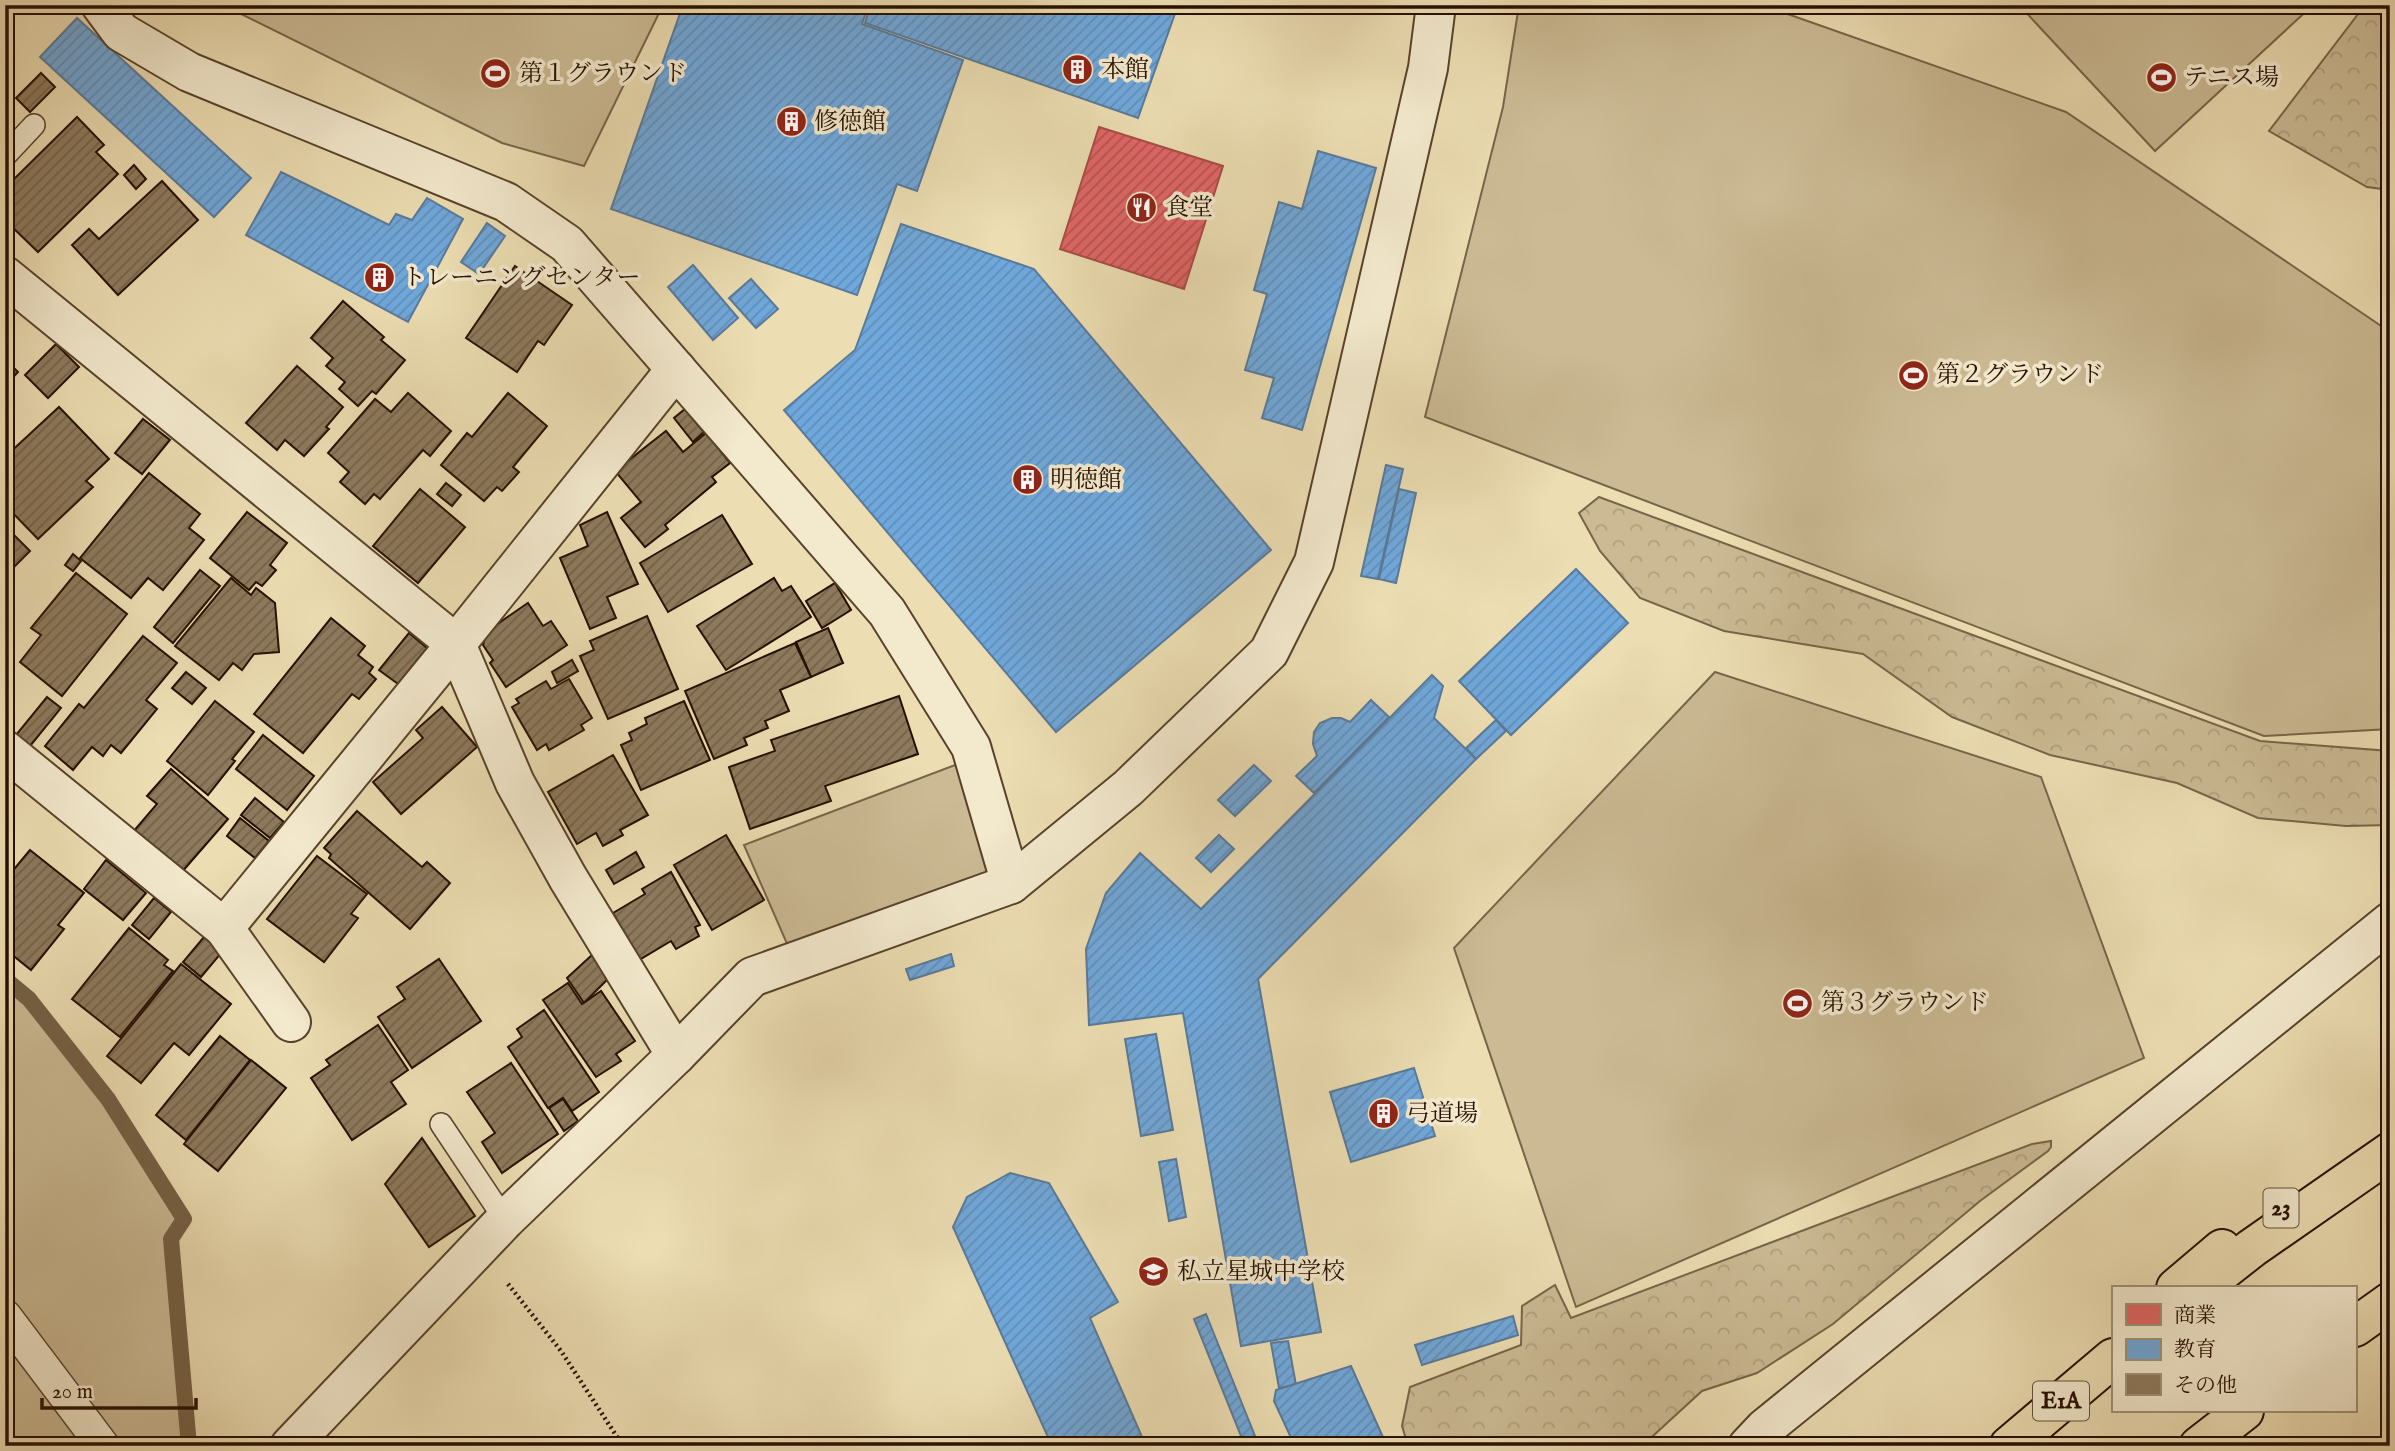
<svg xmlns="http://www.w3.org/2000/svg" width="2395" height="1451" viewBox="0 0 2395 1451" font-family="'IM FELL English','Noto Serif JP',serif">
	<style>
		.forest { fill: url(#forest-crowns); stroke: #79644a; stroke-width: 2 }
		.green { fill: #cbba94; stroke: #79644a; stroke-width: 2 }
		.shops { fill: url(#shops-hatch); stroke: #a84c47; stroke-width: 2 }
		.schools { fill: url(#schools-hatch); stroke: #597a9a; stroke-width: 2 }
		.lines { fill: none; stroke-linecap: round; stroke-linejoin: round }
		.stream { stroke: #756146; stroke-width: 16 }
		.building { fill: url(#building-hatch); stroke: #270f00; stroke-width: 2 }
		.service-casing { stroke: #58422c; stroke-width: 24 }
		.pedestrian-casing { stroke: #58422c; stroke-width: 35 }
		.minor-casing { stroke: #58422c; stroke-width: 42 }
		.trunk-casing { stroke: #270f00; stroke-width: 42 }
		.motorway-casing { stroke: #270f00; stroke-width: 42 }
		.path { stroke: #270f00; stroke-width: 4.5; stroke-dasharray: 2 3.5; stroke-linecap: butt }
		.service { stroke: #f3e9cd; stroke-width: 21 }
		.pedestrian { stroke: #f3e9cd; stroke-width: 32 }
		.minor { stroke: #f3e9cd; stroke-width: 38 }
		.trunk { stroke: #ecddb2; stroke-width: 38 }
		.motorway { stroke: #ecddb2; stroke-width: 38 }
		.labels { text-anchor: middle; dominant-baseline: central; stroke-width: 7; stroke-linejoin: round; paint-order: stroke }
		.shield { fill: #f3e9cd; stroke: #64503e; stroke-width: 2 }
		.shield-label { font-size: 23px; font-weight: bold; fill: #270f00 }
		.poi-label { font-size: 24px; fill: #270f00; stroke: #f3e9cd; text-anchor: start }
	</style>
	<defs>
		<pattern id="forest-crowns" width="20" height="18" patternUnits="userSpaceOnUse" patternTransform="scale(1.75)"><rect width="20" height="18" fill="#cbba94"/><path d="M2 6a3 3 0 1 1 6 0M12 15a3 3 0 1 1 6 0" fill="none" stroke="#ae9f7e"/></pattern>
		<pattern id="shops-hatch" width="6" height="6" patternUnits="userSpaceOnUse" patternTransform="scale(1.75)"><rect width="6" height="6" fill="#e06666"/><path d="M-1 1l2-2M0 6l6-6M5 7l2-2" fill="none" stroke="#b65252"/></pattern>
		<pattern id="schools-hatch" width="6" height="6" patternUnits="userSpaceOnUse" patternTransform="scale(1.75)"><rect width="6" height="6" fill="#6fa8dc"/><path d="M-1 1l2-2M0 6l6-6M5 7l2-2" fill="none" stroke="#608fbb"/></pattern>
		<pattern id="building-hatch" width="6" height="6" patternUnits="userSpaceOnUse" patternTransform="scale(1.75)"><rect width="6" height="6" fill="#8d7a5d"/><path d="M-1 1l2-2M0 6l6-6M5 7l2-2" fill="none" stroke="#73624a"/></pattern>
	</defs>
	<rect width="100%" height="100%" fill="#ecddb2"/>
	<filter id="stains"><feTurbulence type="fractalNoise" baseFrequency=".00286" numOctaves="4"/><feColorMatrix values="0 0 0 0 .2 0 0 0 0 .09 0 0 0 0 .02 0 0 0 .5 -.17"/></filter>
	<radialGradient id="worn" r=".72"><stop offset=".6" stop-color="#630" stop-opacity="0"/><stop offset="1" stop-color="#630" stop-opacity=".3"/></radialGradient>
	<g class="forest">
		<polygon points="2365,5 2390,5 2390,190 2367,187 2269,131"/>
		<polygon points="1599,497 2260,741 2390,751 2390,825 2346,826 2258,818 2177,783 2050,755 1952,717 1863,654 1724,631 1640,598 1600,551 1579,513"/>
		<polygon points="2051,1141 2051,1147 2048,1151 1980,1201 1833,1324 1757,1373 1702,1391 1642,1446 1408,1446 1402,1426 1410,1387 1521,1345 1522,1306 1555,1285 1571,1318 2032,1144"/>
	</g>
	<g class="green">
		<polygon points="223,5 663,5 584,166 502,143"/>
		<polygon points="1519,5 1762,5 2066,112 2390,332 2390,729 2264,736 1425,417 1503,107"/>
		<polygon points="2019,5 2313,5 2155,151"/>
		<polygon points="1715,672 2041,777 2144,1058 1576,1307 1454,948"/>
		<polygon points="963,762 995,866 988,879 788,946 744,845"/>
		<polygon points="5,983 26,1000 103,1100 179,1220 166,1240 183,1446 5,1446"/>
	</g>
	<polygon class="shops" points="1099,127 1223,166 1184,289 1060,249"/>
	<g class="schools">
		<polygon points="683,5 869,5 862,24 963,60 917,191 897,184 857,295 611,209"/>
		<polygon points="871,5 1178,5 1138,118 865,23"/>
		<polygon points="77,18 251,178 214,217 40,57"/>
		<polygon points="1318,151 1376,168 1302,430 1262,418 1274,378 1245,370 1267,294 1254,290 1279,202 1302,209"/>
		<polygon points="281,172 389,225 396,214 412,220 427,198 463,219 408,322 246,235"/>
		<polygon points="487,223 505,236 479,274 461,262"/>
		<polygon points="901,224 1034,269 1271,550 1056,732 784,410 855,350"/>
		<polygon points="693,265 738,318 713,340 668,287"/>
		<polygon points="751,279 778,309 756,328 729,298"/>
		<polygon points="1386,465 1403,469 1378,579 1361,576"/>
		<polygon points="1399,489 1416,493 1396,583 1379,579"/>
		<polygon points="1576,569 1628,623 1511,735 1459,681"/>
		<polygon points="1432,675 1443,686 1434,718 1476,759 1258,979 1321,1332 1241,1346 1183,1013 1089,1025 1086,949 1106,893 1140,853 1201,909"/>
		<polygon points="1371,700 1389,717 1314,793 1296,776 1317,756 1313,744 1314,732 1320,723 1332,718 1341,718 1350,722"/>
		<polygon points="1496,720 1506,731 1476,759 1466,748"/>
		<polygon points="1254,765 1271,781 1235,816 1218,800"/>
		<polygon points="1219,835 1234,849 1211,872 1196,858"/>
		<polygon points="951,954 954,966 910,980 906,969"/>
		<polygon points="1156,1034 1173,1130 1141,1136 1125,1039"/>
		<polygon points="1414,1068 1435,1136 1351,1162 1330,1092"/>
		<polygon points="1176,1159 1186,1217 1169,1221 1159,1162"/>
		<polygon points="1010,1173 1049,1183 1118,1302 1090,1318 1146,1446 1052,1446 953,1227 967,1197"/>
		<polygon points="1206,1314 1259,1446 1245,1446 1194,1319"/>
		<polygon points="1513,1316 1518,1335 1422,1365 1415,1345"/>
		<polygon points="1288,1341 1296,1385 1279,1388 1271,1343"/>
		<polygon points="1351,1366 1387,1446 1292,1446 1293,1442 1274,1401 1276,1390"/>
	</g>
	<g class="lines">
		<polyline class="stream" points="5,979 29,999 108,1099 184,1219 171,1239 189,1446"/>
	</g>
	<g class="building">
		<polygon points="41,73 55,87 30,112 16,98"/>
		<polygon points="77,117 104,145 96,152 118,174 38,252 5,220 5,188"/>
		<polygon points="134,165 146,179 136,189 124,175"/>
		<polygon points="162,181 198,220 118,295 72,245 89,229 99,239"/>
		<polygon points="515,266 572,305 544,345 538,341 517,372 466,338"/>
		<polygon points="343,301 384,337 381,340 405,360 376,394 372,391 358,406 339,389 345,382 326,366 333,358 311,338"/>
		<polygon points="56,344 79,367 48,398 25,375"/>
		<polygon points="5,359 18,372 5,386"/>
		<polygon points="297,366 343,407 326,427 329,429 304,456 285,440 277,450 246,423"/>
		<polygon points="408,393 451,431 430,456 423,450 380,499 374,494 365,504 340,482 349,472 328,453 375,399 391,412"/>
		<polygon points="508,393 547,426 513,467 519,472 502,491 497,487 484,501 441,465 467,433 472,437"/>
		<polygon points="59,407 109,459 86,481 93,487 38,539 5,505 5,457"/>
		<polygon points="685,409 704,432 693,442 674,418"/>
		<polygon points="143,419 170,440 142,474 115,453"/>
		<polygon points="666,431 683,452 706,433 730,463 712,477 716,482 665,525 668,529 645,547 621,518 641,502 615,471"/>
		<polygon points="149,473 200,514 189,528 204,540 163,590 148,578 131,598 80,558"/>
		<polygon points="446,483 461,495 452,506 437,494"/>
		<polygon points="420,489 465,527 418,583 373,546"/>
		<polygon points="247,512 287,543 270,565 276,570 262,586 256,582 249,590 210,558"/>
		<polygon points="607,512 638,584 607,597 616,618 590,629 560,558 588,546 580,525"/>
		<polygon points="722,515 752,564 668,612 640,563"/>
		<polygon points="5,526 30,551 5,576"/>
		<polygon points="73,554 81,561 73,571 65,565"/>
		<polygon points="200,570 220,586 173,643 154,627"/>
		<polygon points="76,573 127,614 62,696 20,662 41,635 31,628"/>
		<polygon points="231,578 251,595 256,588 275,603 279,652 254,654 242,670 233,663 219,680 175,646"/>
		<polygon points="774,578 782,591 791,586 811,617 726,670 697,626"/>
		<polygon points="835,583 851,610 822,628 806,601"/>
		<polygon points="528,603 543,626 551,621 567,645 506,687 490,663 493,660 483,645 487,631"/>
		<polygon points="647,616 678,689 608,719 580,656 594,650 590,641"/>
		<polygon points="331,618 365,646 358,655 373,667 369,673 376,679 359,699 352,694 303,753 254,714"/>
		<polygon points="828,628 843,663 811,677 796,642"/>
		<polygon points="409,633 427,648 398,684 379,670"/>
		<polygon points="143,636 177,663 146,700 157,709 121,753 111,745 103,756 92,747 73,770 45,746 79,704 84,708"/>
		<polygon points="795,643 811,677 780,690 789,711 765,721 768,728 744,738 747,745 714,759 685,691"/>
		<polygon points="572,660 578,671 557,683 552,672"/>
		<polygon points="186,672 206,688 192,704 172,688"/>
		<polygon points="569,679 592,718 581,725 584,730 549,750 546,744 537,750 512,707 519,703 516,699 546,681 551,689"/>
		<polygon points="899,696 918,754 825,786 831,801 750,829 729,767 775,751 771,740"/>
		<polygon points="47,697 61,708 30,746 16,735"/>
		<polygon points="215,701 254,732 232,759 235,761 208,795 167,761"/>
		<polygon points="684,701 710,760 641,790 621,745 632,740 629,733 647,724 645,718"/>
		<polygon points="442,707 477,747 401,814 373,782 423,738 416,730"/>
		<polygon points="263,735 314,776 287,810 236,769"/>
		<polygon points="613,755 648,815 620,830 623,835 603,846 596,833 577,844 548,792"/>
		<polygon points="171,769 228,819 181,873 133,832 157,804 147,796"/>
		<polygon points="255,798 284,822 270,838 241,815"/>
		<polygon points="357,811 422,867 427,862 450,883 410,929 329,858 331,854 324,848"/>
		<polygon points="240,818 269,841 255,858 227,836"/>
		<polygon points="726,835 764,900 712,930 674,865"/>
		<polygon points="30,850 84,893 58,925 64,929 31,970 5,949 5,880"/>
		<polygon points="636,852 644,867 614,884 606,870"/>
		<polygon points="317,856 367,894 351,914 358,918 324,962 267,919"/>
		<polygon points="106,860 146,893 123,920 84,889"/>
		<polygon points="671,872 700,925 695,927 699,936 676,949 671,941 639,960 613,913 645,894 642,889"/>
		<polygon points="154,898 171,912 149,939 132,925"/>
		<polygon points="129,928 168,960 164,965 173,971 120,1037 72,999"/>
		<polygon points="204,937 222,952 201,977 183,962"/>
		<polygon points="593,954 610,977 584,1003 567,978"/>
		<polygon points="439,959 481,1021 412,1068 378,1017 405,999 397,987"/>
		<polygon points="181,964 231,1004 189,1055 174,1043 141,1083 107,1056"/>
		<polygon points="568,983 582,1004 601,991 635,1041 616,1054 621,1061 596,1077 543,1000"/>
		<polygon points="544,1010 599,1092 572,1111 563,1098 548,1108 508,1047 522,1037 517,1029"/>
		<polygon points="378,1025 408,1070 391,1082 406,1104 352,1140 311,1078 330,1065 326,1060"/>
		<polygon points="220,1036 250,1060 186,1140 156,1115"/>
		<polygon points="251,1060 286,1088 218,1171 184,1144"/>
		<polygon points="511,1063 558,1134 502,1173 482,1142 495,1133 467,1092"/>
		<polygon points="563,1099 578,1121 564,1131 549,1108"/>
		<polygon points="422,1138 475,1216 429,1247 385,1184"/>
	</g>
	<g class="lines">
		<defs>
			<g id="service">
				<polyline points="5,156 34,125"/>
				<polyline points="441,1124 505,1220"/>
			</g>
			<polyline id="pedestrian" points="5,1316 103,1446"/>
			<g id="minor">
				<polyline points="101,5 121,32 189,72 506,202 567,244 887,612 971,747 1011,884"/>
				<polyline points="5,276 456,644 515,783 568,878 676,1055"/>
				<polyline points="5,750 224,928 456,644 676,369"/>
				<polyline points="224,928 291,1022"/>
				<polyline points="290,1446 505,1220 676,1055 752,977 1011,884 1128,788 1269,652 1314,562 1428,68 1436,5"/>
				<polyline points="1748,1446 1765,1428 2390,922"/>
			</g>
			<polyline id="trunk" points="2176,1288 2222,1249"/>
			<g id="motorway">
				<polyline points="2201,1288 2252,1248 2390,1152"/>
				<polyline points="2355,1327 2390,1302"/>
				<polyline points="2009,1446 2113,1358"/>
				<polyline points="2199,1446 2244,1411"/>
			</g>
		</defs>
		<use href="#service" class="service-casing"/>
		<use href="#pedestrian" class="pedestrian-casing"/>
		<use href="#minor" class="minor-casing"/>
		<use href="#trunk" class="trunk-casing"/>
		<use href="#motorway" class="motorway-casing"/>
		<polyline class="path" points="508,1284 561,1351 623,1446"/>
		<use href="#service" class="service"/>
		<use href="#pedestrian" class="pedestrian"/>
		<use href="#minor" class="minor"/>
		<use href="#trunk" class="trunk"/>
		<use href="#motorway" class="motorway"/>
	</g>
	<defs>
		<symbol id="building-disc" viewBox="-11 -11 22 22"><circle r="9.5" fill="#8f2418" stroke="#f3e9cd"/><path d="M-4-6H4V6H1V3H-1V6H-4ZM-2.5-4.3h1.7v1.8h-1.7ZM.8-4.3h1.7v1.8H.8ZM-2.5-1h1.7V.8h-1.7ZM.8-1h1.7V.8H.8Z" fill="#fff"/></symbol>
		<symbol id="stadium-disc" viewBox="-11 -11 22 22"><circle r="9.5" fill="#8f2418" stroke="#f3e9cd"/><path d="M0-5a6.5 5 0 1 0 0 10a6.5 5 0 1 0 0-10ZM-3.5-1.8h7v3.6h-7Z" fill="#fff"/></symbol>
		<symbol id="restaurant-disc" viewBox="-11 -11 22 22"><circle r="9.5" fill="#8f2418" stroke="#f3e9cd"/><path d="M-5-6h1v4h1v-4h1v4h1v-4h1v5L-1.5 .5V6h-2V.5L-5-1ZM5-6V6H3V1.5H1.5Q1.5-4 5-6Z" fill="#fff"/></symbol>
		<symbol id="school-disc" viewBox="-11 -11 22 22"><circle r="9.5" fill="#8f2418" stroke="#f3e9cd"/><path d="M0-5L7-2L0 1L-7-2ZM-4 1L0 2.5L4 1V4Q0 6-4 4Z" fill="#fff"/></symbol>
	</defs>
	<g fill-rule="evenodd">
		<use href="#building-disc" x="1060" y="52" width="35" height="35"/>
		<use href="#stadium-disc" x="478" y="56" width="35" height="35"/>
		<use href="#stadium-disc" x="2144" y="60" width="35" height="35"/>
		<use href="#building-disc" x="774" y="104" width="35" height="35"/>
		<use href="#restaurant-disc" x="1124" y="190" width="35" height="35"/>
		<use href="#building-disc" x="362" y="260" width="35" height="35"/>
		<use href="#stadium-disc" x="1896" y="358" width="35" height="35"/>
		<use href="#building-disc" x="1010" y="462" width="35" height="35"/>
		<use href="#stadium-disc" x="1780" y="986" width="35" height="35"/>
		<use href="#building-disc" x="1366" y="1096" width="35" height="35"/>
		<use href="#school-disc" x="1136" y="1254" width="35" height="35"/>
	</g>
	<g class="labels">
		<g class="shield">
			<rect x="2263.5" y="1188.5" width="35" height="39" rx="5"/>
			<rect x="2033" y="1381.5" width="56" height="39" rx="5"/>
		</g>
		<g class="shield-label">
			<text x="2281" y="1208">23</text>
			<text x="2061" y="1401">E1A</text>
		</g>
		<g class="poi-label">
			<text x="1101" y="70">本館</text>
			<text x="519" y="74">第１グラウンド</text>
			<text x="2184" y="78">テニス場</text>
			<text x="814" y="122">修徳館</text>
			<text x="1165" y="208">食堂</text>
			<text x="402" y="278">トレーニングセンター</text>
			<text x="1936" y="375">第２グラウンド</text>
			<text x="1050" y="480">明徳館</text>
			<text x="1821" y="1003">第３グラウンド</text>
			<text x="1406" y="1114">弓道場</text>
			<text x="1177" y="1272">私立星城中学校</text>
		</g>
	</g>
	<rect width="2395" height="1451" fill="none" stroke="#ecddb2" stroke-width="28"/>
	<rect x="7" y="7" width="2381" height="1437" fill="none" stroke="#270f00" stroke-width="3.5"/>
	<rect x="14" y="14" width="2367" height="1423" fill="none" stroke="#270f00" stroke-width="2"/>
	<rect x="2112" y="1286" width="245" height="126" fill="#f3e9cd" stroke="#a1927b" stroke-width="2"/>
	<rect x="2126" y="1304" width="35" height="21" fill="#e06666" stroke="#a1927b" stroke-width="2"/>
	<text x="2174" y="1322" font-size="21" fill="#270f00">商業</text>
	<rect x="2126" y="1339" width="35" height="21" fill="#6fa8dc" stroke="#a1927b" stroke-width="2"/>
	<text x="2174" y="1356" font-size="21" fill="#270f00">教育</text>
	<rect x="2126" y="1374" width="35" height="21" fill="#8d7a5d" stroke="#a1927b" stroke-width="2"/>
	<text x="2174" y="1392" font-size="21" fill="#270f00">その他</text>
	<path d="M42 1398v10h154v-10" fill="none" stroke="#270f00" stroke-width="3.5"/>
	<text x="52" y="1398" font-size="21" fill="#270f00" stroke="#f3e9cd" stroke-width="5" paint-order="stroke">20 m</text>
	<rect width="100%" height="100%" filter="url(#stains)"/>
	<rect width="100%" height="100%" fill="url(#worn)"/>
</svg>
